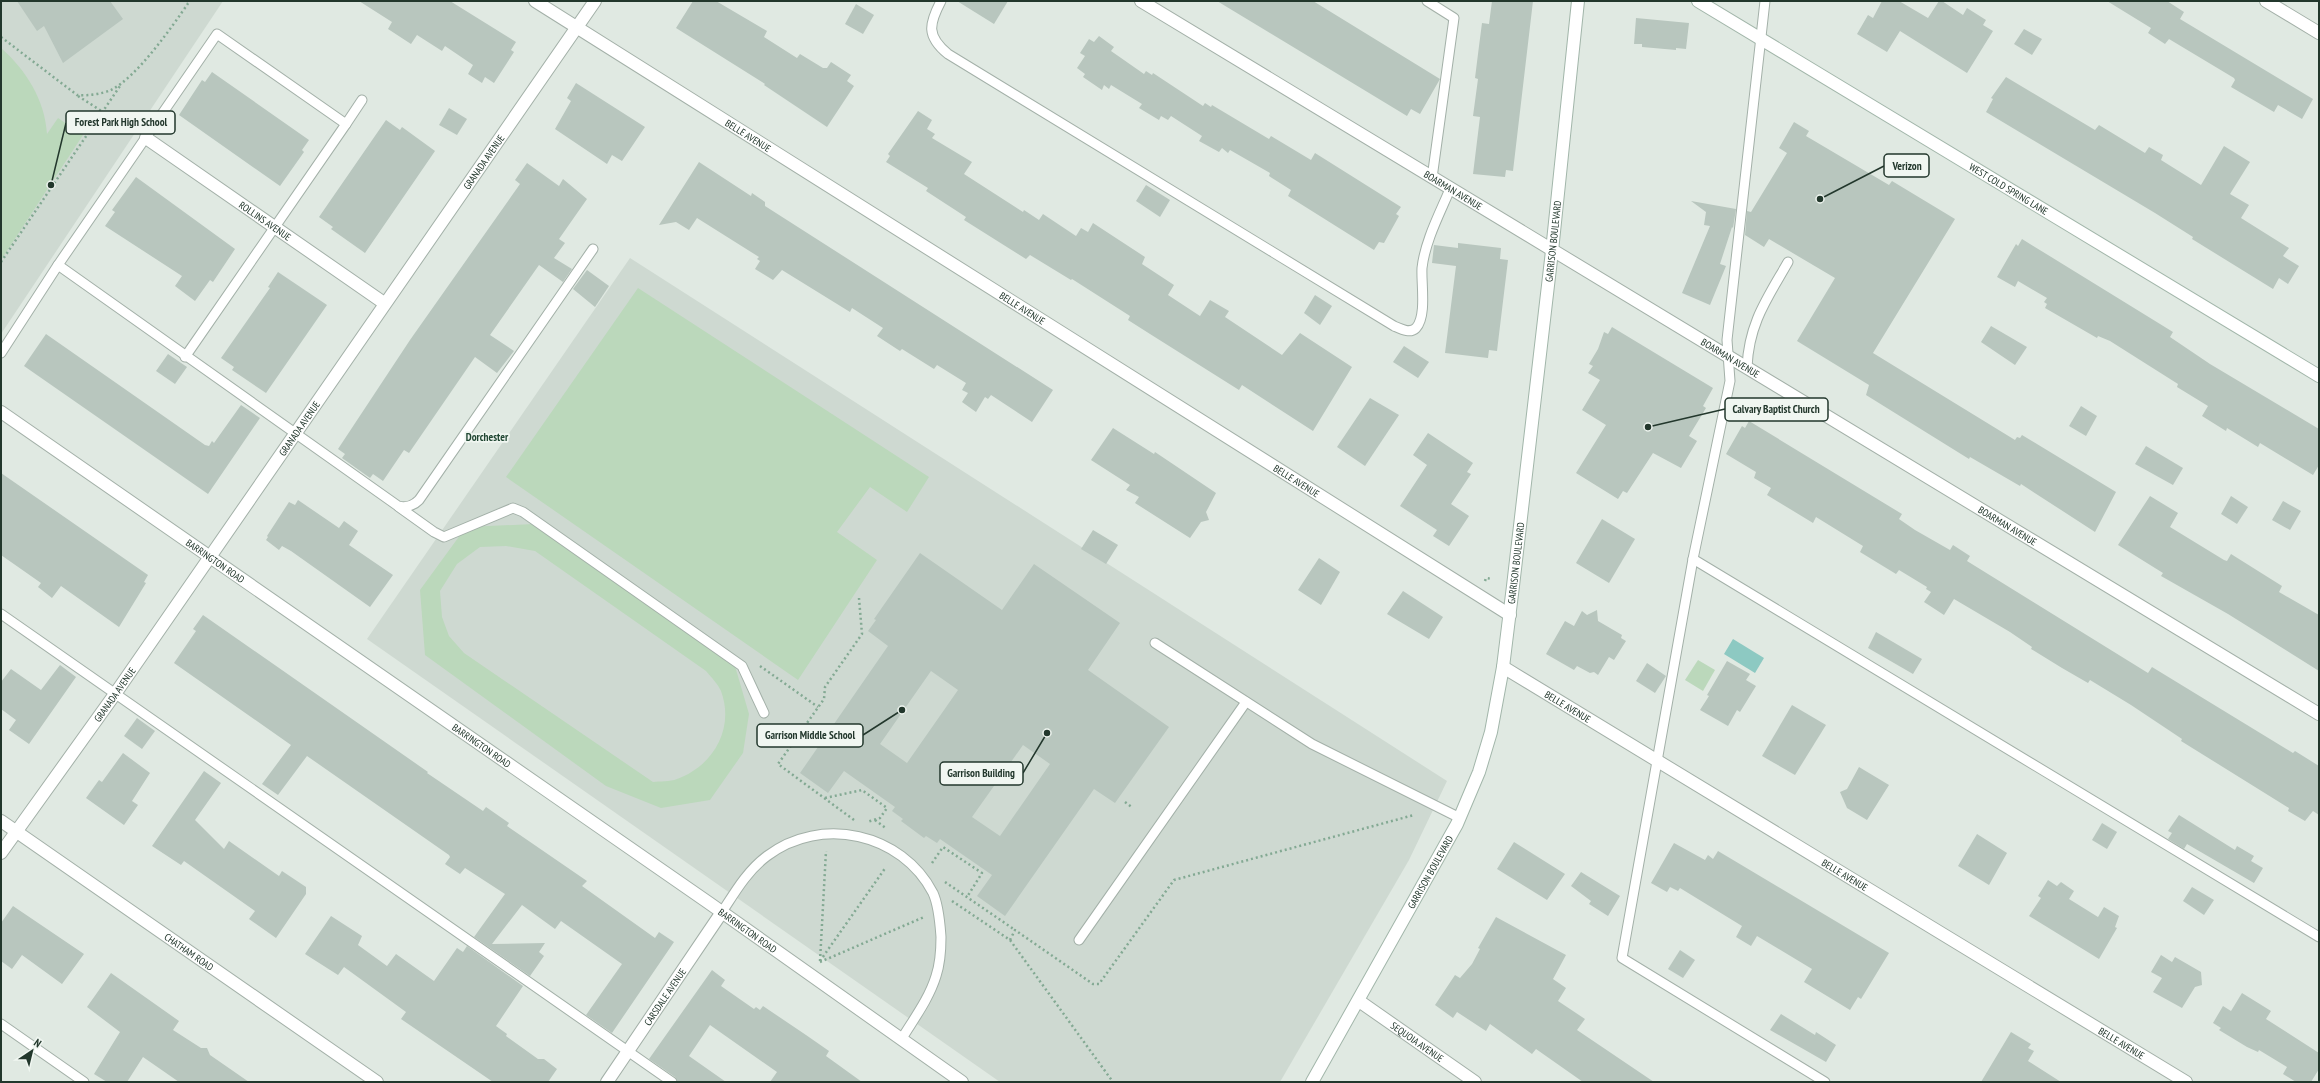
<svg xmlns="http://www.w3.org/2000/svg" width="2320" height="1083" viewBox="0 0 2320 1083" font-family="'PT Sans Narrow',sans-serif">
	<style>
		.built { fill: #ced9d1 }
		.green { fill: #bbd8bb; fill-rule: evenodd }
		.water { fill: #8dc9c2 }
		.building { fill: #b8c6be; fill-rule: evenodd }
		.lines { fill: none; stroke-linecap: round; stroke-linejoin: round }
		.service-casing { stroke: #a3b0a8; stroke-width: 11 }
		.minor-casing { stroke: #a3b0a8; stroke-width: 14 }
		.tertiary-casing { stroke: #a3b0a8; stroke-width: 14 }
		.secondary-casing { stroke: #a2b6aa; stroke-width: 14 }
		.path { stroke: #83a993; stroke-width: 2.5; stroke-dasharray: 2 3; stroke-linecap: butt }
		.service { stroke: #fff; stroke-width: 9 }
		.minor { stroke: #fff; stroke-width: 12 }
		.tertiary { stroke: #fff; stroke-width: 12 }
		.secondary { stroke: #fff; stroke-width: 12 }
		.labels { text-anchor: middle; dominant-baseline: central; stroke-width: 3.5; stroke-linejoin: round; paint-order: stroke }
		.street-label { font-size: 10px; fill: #22372c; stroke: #f0f6f1 }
		.neighbourhood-label { font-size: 11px; font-weight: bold; fill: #214733; stroke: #f0f6f1 }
		.leader { fill: none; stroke: #22372c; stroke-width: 1.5 }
		.callout-dot { fill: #22372c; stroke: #f0f6f1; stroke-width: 1.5 }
		.callout { fill: #f0f6f1; stroke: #22372c; stroke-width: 1.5 }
		.callout-label { font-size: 11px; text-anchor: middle; font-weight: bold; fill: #22372c }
	</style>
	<rect width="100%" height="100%" fill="#e0e9e2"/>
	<g class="built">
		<polygon points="1,1 223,1 1,334"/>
		<polygon points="630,258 1447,781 1409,860 1280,1082 1000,1082 367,639"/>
	</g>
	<g class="green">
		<path d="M 1,48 C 26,70 45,100 47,134 L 58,118 L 83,135 L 1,260 Z"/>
		<polygon points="638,288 929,477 907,512 870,487 837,532 877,560 798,680 506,477"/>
		<path d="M 534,524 L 735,666 L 749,714 L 743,753 L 710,800 L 661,808 L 606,786 L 425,655 L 420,590 L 466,527 ZM 506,546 L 535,551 L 706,671 C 711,677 718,684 721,691 C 735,729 713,766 677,779 C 670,782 660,781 653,782 L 464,653 L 449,636 L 442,617 L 440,591 L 457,564 L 480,547 Z"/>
		<polygon points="1698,660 1715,670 1703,691 1685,680"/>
	</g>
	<polygon class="water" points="1733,639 1764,658 1755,673 1724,654"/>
	<g class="building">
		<polygon points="17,1 110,1 123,19 63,63 44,26 37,31"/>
		<polygon points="359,1 450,1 516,42 511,50 514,52 494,83 485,77 482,83 468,74 473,65 445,46 442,51 417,35 411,44 388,29 392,22"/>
		<polygon points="693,1 716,1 767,31 764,37 797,58 800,54 823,68 827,68 831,62 851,75 847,81 854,86 827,127 764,85 765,84 676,28"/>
		<polygon points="957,1 1008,1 994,24"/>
		<polygon points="1217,1 1313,1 1440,79 1420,114 1411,109 1407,116"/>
		<polygon points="1492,1 1533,1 1513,171 1506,170 1505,177 1473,174 1480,117 1473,116 1478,79 1475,78 1479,46 1482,23 1489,24"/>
		<polygon points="1882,1 1899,1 1928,18 1939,1 1942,1 1963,15 1967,8 1986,20 1983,25 1993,31 1967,73 1900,31 1887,52 1857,34 1868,15 1873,18"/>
		<polygon points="2107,1 2167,1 2184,12 2180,19 2313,99 2302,119 2278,105 2274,112 2231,87 2235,80 2234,78 2169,39 2165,44 2148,33 2151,28"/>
		<polygon points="856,4 874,15 863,34 845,24"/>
		<polygon points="1636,18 1689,23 1686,49 1676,48 1676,50 1642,47 1642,44 1634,44"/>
		<polygon points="2024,29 2042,39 2032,55 2014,44"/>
		<polygon points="1099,36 1114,47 1111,51 1144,74 1146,71 1152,75 1153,73 1203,106 1205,103 1211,107 1212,105 1269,139 1271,136 1311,160 1315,153 1401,207 1396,214 1399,216 1384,243 1379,242 1374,250 1288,196 1291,190 1269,176 1270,173 1230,150 1228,153 1222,148 1219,152 1199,141 1202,136 1171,116 1168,120 1161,116 1159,120 1139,108 1142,104 1111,85 1109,89 1104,85 1102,90 1083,77 1085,74 1077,68 1085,56 1080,53 1089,39 1094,42"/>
		<polygon points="212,72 309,140 302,150 304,152 280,186 179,115 202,80 205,82"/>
		<polygon points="2006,77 2095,130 2099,125 2145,153 2149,147 2163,155 2161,160 2201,185 2224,146 2250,162 2230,194 2249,205 2241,218 2289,248 2283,256 2299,266 2288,284 2279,278 2273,289 2192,239 2193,237 2155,213 1986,112 1993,99 1991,98"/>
		<polygon points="576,83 645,127 622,161 612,155 607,164 555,129 571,101 567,98"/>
		<polygon points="449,108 467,119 457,135 439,125"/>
		<polygon points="918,111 932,120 927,129 935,134 932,138 972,162 964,174 1023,212 1024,210 1039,220 1043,214 1076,236 1081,228 1088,232 1093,223 1145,257 1142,264 1174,285 1168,295 1200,316 1210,300 1229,311 1225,317 1282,355 1300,333 1352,367 1313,431 1242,385 1239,390 1150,334 1128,320 1130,316 1072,279 1071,280 1030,255 1026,259 964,220 966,217 926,191 928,188 886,162 890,156 888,154"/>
		<polygon points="386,120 400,130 402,127 435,151 365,253 331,229 333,227 319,217"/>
		<polygon points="1794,122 1809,131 1806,136 1889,185 1892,181 1955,219 1873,353 2015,440 2017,437 2020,438 2022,435 2116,492 2095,532 2021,484 2020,486 1970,457 1969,459 1866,395 1869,385 1797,341 1835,278 1769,239 1764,247 1745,235 1747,211 1751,212 1787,153 1779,148"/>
		<polygon points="699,162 751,196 752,193 765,202 765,206 1053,390 1032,422 991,395 988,399 985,397 976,412 962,402 968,393 962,390 966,383 937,365 934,369 902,349 900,351 877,336 883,328 852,308 850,312 782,270 773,280 755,269 760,261 757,259 759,257 697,218 689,230 676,222 659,225"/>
		<polygon points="527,163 559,186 563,179 587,199 559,239 565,243 554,258 572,269 563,282 539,265 490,335 514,351 497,373 475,357 409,453 404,450 383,481 373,474 370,478 342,458 345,454 338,449 410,340 520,184 515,180"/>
		<polygon points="136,177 235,249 213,282 210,280 195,301 175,286 182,276 105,226 115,212 112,210"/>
		<polygon points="1146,185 1170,200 1160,217 1136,201"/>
		<polygon points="1691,201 1736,209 1733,228 1732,227 1720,264 1726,266 1710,305 1682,293 1710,226 1704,225 1706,212"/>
		<polygon points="2022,239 2173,332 2170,337 2210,364 2319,429 2319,465 2313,475 2260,443 2258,447 2227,428 2226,431 2202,416 2208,406 2177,387 2178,384 2110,341 2098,336 2097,338 2045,308 2047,304 2044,302 2047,298 2018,281 2015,287 1997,277 2016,244 2018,246"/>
		<polygon points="1458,243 1501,248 1500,259 1508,260 1497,351 1489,350 1488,358 1445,353 1456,266 1432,263 1434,245 1458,248"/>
		<polygon points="587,270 609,286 595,307 573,289"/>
		<polygon points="278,272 327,305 266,393 232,370 234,367 221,358 270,288 268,287"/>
		<polygon points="1315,295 1332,306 1320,325 1304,313"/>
		<polygon points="1991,326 2027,347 2015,365 1981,342"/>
		<polygon points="1612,327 1713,388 1703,406 1706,408 1689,436 1697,441 1681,468 1653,453 1627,493 1623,491 1618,499 1576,473 1606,425 1582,410 1600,380 1588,373 1593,366 1589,364 1598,349 1604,332 1608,334"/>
		<polygon points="46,334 205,445 209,446 212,441 214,443 241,405 260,418 208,494 24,366"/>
		<polygon points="1404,346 1429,362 1418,378 1393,362"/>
		<polygon points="168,354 187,367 175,384 156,371"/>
		<polygon points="1370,398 1399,415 1365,466 1337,447"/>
		<polygon points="2081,406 2097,416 2086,436 2069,426"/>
		<polygon points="1749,421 1902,514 1899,519 1915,530 1950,550 1953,545 1970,556 1967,561 2148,673 2152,667 2293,753 2295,751 2319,766 2319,815 2313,811 2305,821 2288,811 2289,808 2181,741 2182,739 2131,705 2090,680 2088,683 2062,668 2031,649 2032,647 2010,632 1954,599 1944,615 1924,602 1931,592 1926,589 1927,587 1899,570 1896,574 1860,552 1863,546 1816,517 1813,523 1767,495 1771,488 1754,478 1756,472 1726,454 1742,426 1745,428"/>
		<polygon points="1113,428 1154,454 1155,452 1216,493 1206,512 1209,520 1201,522 1190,538 1135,503 1139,497 1126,490 1130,485 1091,460"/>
		<polygon points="1428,433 1473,463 1467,472 1471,474 1451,504 1469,516 1449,546 1433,536 1437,530 1400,506 1427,465 1413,455"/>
		<polygon points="2146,446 2183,468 2173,485 2135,464"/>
		<polygon points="1,473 148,575 144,582 146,583 119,627 61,586 52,598 38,587 41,583 1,555"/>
		<polygon points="2150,496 2178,513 2170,527 2224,560 2227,561 2231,554 2282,586 2279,592 2319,615 2319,671 2228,614 2161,576 2163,573 2118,545"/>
		<polygon points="2231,496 2248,507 2237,524 2221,514"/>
		<polygon points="298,500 339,528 344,521 358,531 349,545 393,575 370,607 291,551 282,546 279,550 266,540 268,537 267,536 289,502 295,505"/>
		<polygon points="2283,501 2301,511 2290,530 2272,520"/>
		<polygon points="1602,519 1635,539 1609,583 1576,563"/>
		<polygon points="1093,530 1118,545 1106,564 1081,549"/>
		<path d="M 920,553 L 1002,610 L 1034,564 L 1120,623 L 1088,670 L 1169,727 L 1115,803 L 1094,789 L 1005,916 L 977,896 L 992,875 L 940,839 L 937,843 L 926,836 L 924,838 L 901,821 L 903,819 L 892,811 L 895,807 L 844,771 L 828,793 L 800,773 L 888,646 L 868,631 L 876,620 L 874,619 ZM 931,671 L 958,690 L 907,763 L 880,744 ZM 1023,745 L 1050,764 L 1000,836 L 972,817 Z"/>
		<polygon points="1319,558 1340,572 1321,605 1298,590"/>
		<polygon points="1403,591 1443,617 1429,639 1387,614"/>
		<polygon points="1597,610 1598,621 1622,635 1621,638 1626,641 1614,660 1609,657 1598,675 1594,672 1590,673 1577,666 1574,670 1546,654 1565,621 1574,626 1582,611 1587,615"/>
		<polygon points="203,615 428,772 427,773 483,811 486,807 509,823 507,826 587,881 582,886 655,938 659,932 674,942 612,1033 586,1015 622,964 561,921 555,929 522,905 492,944 545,943 539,952 544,956 530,976 474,937 505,894 465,868 460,874 445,864 450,857 449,855 307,756 278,795 262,784 291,745 174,663 196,631 193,629"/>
		<polygon points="1876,632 1922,659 1913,674 1868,648"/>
		<polygon points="1727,661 1750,674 1746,680 1756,686 1740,712 1737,710 1728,726 1700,710 1709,696 1707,695"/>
		<polygon points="1647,663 1666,676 1655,693 1636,681"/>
		<polygon points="60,665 76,677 29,744 9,730 16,720 1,709 1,682 11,669 41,690"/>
		<polygon points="1792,705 1826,725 1795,775 1762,756"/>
		<polygon points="137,718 155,731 142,749 124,736"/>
		<polygon points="123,753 150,773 132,801 138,805 124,825 86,798 99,780 102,782"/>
		<polygon points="1859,767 1889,785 1867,820 1847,808 1840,792 1847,789"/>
		<polygon points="204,771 221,783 195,820 224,849 229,841 279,876 282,871 306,887 306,894 276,938 249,919 255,911 184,861 181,865 152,846"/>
		<polygon points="2179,815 2235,850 2237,846 2254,856 2251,861 2263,868 2254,883 2187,844 2184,849 2168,839 2172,833 2168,831"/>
		<polygon points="2102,823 2117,832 2107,849 2092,840"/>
		<polygon points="1977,834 2007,853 1989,885 1958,866"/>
		<polygon points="1514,842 1565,874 1547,900 1497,869"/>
		<polygon points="1674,843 1705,860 1708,855 1713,859 1718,851 1889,953 1861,999 1858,997 1850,1010 1804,982 1812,969 1757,936 1751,946 1736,937 1742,926 1680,888 1678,891 1670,887 1667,892 1651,883"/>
		<polygon points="1581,872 1620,896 1608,916 1589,904 1591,901 1571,886"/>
		<polygon points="2048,880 2057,886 2061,882 2074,891 2069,899 2098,917 2104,907 2119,916 2115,927 2117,928 2099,959 2029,916 2041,898 2038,896"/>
		<polygon points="2192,887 2214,900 2204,915 2183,901"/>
		<polygon points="13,906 84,954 62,984 22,955 12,969 1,961 1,923"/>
		<polygon points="331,916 362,936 358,945 387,966 396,954 434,981 457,948 463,952 467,946 523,986 496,1026 507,1034 506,1036 538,1059 544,1059 557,1069 548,1082 493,1082 401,1019 406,1012 344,967 338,975 305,954"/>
		<polygon points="1496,917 1566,955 1553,979 1566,988 1558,1001 1585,1019 1577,1030 1654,1082 1583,1082 1536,1049 1532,1054 1490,1024 1486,1031 1457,1012 1453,1018 1435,1005 1455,975 1460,978 1472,964 1480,949 1478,948"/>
		<polygon points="1680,950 1695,960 1683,978 1668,969"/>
		<polygon points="2161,955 2172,962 2175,957 2201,972 2202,985 2195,987 2182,1008 2153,992 2162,978 2151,972"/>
		<polygon points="712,970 725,980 721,986 754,1009 756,1007 760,1010 763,1006 806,1035 829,1051 826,1056 862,1082 770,1082 777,1072 710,1025 689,1056 726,1082 678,1082 675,1077 649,1059"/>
		<polygon points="111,973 179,1021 173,1030 201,1048 207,1048 210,1055 249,1082 179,1082 143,1057 127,1082 107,1082 94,1074 120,1032 87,1007"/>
		<polygon points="2242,993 2271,1011 2266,1019 2319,1053 2319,1069 2311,1082 2296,1082 2283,1074 2287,1067 2259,1050 2258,1052 2247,1047 2219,1030 2221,1028 2213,1023 2223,1006 2231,1011"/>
		<polygon points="1781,1014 1815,1035 1816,1032 1836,1045 1826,1062 1770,1030"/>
		<polygon points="2011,1032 2031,1044 2028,1048 2034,1051 2028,1061 2061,1082 1981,1082"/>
	</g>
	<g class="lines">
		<defs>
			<g id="service">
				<path d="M 941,1 C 929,24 926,36 948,54 L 1394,326 C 1401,329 1410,334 1416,328 C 1427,316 1421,283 1422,268 C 1425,241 1440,213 1450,189"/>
				<polyline points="1427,1 1454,18 1432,178"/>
				<polyline points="1765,1 1727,340 1730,381 1693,559 2319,937"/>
				<polyline points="346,124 362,100"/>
				<path d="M 58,265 L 398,506 C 407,508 413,506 419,500 L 593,249"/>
				<polyline points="1,353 58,265 217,34 346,124 185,357"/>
				<path d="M 1747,367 C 1749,323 1767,299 1788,262"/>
				<polyline points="399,507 434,532 444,537 513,508 523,512 742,666 764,713"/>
				<polyline points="1693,559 1622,958 1825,1082"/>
				<polyline points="1,614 672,1082"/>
				<polyline points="1155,643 1312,744 1460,818"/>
				<path d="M 722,912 C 735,892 747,871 767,856 C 821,815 902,833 933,893 C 939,906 940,924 941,937 C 941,950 940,964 936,976 C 929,999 913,1020 901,1040"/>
				<polyline points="1079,940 1246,702"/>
				<polyline points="1,1024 84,1082"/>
			</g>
			<g id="minor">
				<path id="s1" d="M 1141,1 L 2319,714"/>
				<polyline points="2266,1 2319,33"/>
				<path id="s2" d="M 146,138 L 384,303"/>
				<path id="s3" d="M 1,412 L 709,903 L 962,1082"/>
				<path id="s4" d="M 1,821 L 377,1082"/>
				<path id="s5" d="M 1,853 L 115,694 L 595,1"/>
				<path id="s6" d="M 1359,1001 L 1475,1082"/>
				<path id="s7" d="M 607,1082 L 722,912"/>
			</g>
			<g id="tertiary">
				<path id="s8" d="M 535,1 L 1510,615"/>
				<path id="s9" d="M 1503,667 L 2186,1082"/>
			</g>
			<g id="secondary">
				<path id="s10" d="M 1698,1 L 2319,376"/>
				<path id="s11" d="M 1312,1082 L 1457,824 L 1479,772 L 1491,732 L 1503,667 L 1513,586 L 1552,251 L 1578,1"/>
			</g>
		</defs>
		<use href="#service" class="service-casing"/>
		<use href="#minor" class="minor-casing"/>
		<use href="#tertiary" class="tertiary-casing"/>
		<use href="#secondary" class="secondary-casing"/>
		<g class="path">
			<path d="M 1,37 L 77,95 C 87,96 102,94 111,90 C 137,77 172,27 189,2 L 187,1"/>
			<polyline points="78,96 125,126"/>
			<polyline points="1,262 120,86"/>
			<polyline points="1485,581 1486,578 1492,579"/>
			<polyline points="760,666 818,707"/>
			<polyline points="825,798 862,790 887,808 880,818 867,822"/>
			<polyline points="1125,802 1133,808"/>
			<polyline points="854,820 778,764 824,699 825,687 862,634 859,598"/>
			<polyline points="875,820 887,829"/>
			<polyline points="932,863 943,847 982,873 967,897"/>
			<polyline points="945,882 1015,930"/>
			<polyline points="952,901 1010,940 1113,1082"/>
			<polyline points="1010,940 1015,930 1093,984 1099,984 1174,880 1414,815"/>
			<polyline points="820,961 826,851"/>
			<polyline points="820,961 886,867"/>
			<polyline points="820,962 924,917"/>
		</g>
		<use href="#service" class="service"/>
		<use href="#minor" class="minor"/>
		<use href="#tertiary" class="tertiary"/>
		<use href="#secondary" class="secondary"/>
	</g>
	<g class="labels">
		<g class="street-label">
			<text stroke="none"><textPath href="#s8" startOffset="252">BELLE AVENUE</textPath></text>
			<text stroke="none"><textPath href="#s5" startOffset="843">GRANADA AVENUE</textPath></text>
			<text stroke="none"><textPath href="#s10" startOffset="363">WEST COLD SPRING LANE</textPath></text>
			<text stroke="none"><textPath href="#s1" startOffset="365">BOARMAN AVENUE</textPath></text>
			<text stroke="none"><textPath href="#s2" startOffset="145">ROLLINS AVENUE</textPath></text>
			<text stroke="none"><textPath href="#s11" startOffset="889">GARRISON BOULEVARD</textPath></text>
			<text stroke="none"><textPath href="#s8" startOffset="576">BELLE AVENUE</textPath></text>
			<text stroke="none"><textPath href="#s1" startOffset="689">BOARMAN AVENUE</textPath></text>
			<text stroke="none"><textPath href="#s5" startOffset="519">GRANADA AVENUE</textPath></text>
			<text stroke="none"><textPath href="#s8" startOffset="900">BELLE AVENUE</textPath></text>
			<text stroke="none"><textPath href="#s1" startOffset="1013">BOARMAN AVENUE</textPath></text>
			<text stroke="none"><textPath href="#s3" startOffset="261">BARRINGTON ROAD</textPath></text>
			<text stroke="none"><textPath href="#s11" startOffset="565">GARRISON BOULEVARD</textPath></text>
			<text stroke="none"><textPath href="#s5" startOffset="195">GRANADA AVENUE</textPath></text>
			<text stroke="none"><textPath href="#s9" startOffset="76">BELLE AVENUE</textPath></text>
			<text stroke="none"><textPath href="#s3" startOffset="585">BARRINGTON ROAD</textPath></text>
			<text stroke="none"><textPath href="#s11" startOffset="241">GARRISON BOULEVARD</textPath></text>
			<text stroke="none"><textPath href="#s9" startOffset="400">BELLE AVENUE</textPath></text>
			<text stroke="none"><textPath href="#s3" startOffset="909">BARRINGTON ROAD</textPath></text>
			<text stroke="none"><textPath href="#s4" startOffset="229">CHATHAM ROAD</textPath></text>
			<text stroke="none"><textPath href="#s7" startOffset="103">CARSDALE AVENUE</textPath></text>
			<text stroke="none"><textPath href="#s6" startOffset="71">SEQUOIA AVENUE</textPath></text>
			<text stroke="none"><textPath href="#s9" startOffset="724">BELLE AVENUE</textPath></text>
		</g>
		<g class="neighbourhood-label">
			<text x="487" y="437">Dorchester</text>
		</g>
	</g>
	<path class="leader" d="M51 185L66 123M1820 199L1884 166M1648 427L1725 409M902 710L863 735M1047 733L1023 773"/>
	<g class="callout-dot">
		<circle cx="51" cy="185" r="4"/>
		<circle cx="1820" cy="199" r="4"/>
		<circle cx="1648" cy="427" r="4"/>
		<circle cx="902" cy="710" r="4"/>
		<circle cx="1047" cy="733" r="4"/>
	</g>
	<g class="callout">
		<rect x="66" y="111" width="109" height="23" rx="4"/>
		<rect x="1884" y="154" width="45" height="23" rx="4"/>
		<rect x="1725" y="398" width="103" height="23" rx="4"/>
		<rect x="757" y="724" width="106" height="23" rx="4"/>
		<rect x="940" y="762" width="83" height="23" rx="4"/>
	</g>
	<g class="callout-label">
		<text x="121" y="126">Forest Park High School</text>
		<text x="1907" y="170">Verizon</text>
		<text x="1776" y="413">Calvary Baptist Church</text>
		<text x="810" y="739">Garrison Middle School</text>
		<text x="981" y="777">Garrison Building</text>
	</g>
	<rect width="2320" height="1083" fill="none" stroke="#22372c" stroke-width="4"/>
	<g transform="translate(32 1051) rotate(35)" stroke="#f0f6f1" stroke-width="3" paint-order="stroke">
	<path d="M0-3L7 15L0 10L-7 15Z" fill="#22372c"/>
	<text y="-6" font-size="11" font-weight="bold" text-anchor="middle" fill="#22372c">N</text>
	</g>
</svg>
